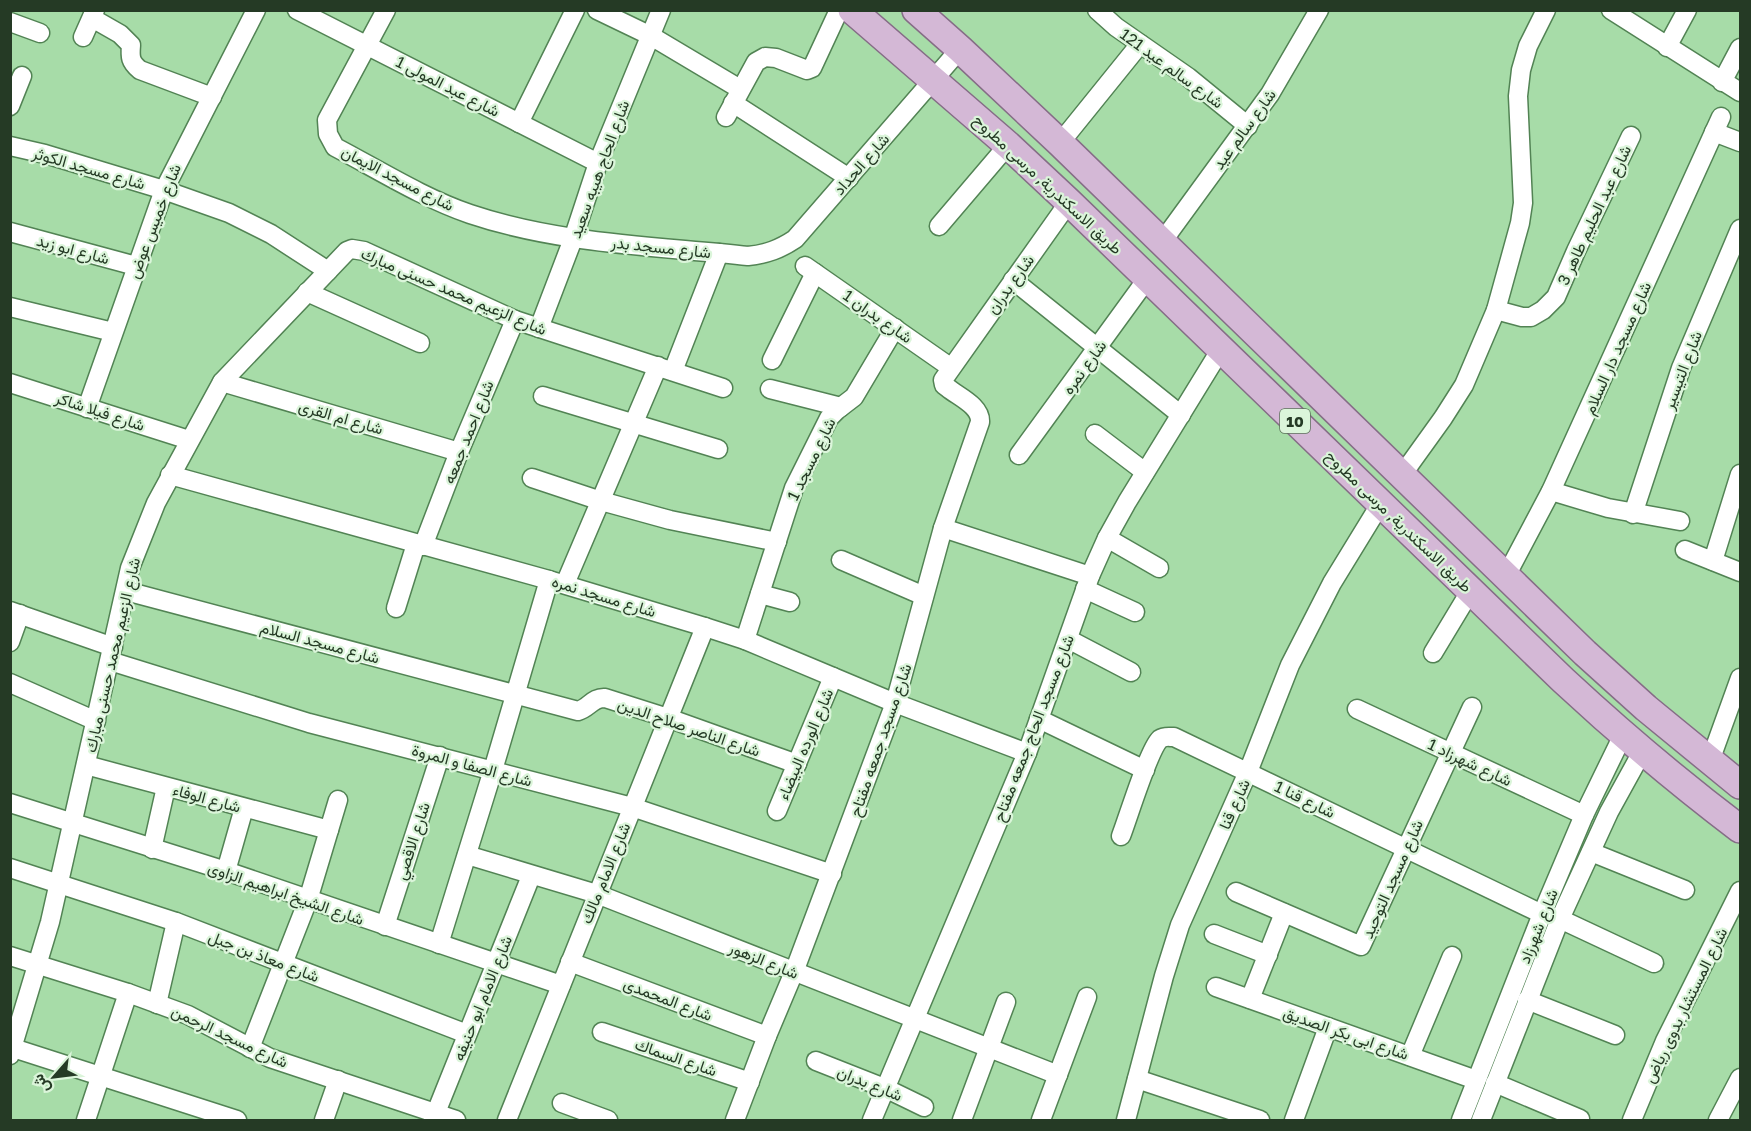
<svg xmlns="http://www.w3.org/2000/svg" width="1751" height="1131" viewBox="0 0 1751 1131" font-family="'Golos Text',Vazirmatn,sans-serif">
	<style>
		.lines { fill: none; stroke-linecap: round; stroke-linejoin: round }
		.street-casing { stroke: #528354; stroke-width: 21 }
		.primary-casing { stroke: #856d86; stroke-width: 30 }
		.street { stroke: #fff; stroke-width: 18 }
		.primary { stroke: #d4b8d6; stroke-width: 27 }
		.labels { text-anchor: middle; dominant-baseline: central; stroke-width: 4.5; stroke-linejoin: round; paint-order: stroke }
		.shield { fill: #dbf5da; stroke: #5c725b; stroke-width: 1.5 }
		.shield-label { font-size: 15px; font-weight: bold; fill: #253a25 }
		.street-label { font-size: 16px; fill: #253a25; stroke: #dbf5da }
	</style>
	<rect width="100%" height="100%" fill="#a7dca8"/>
	<g class="lines">
		<defs>
			<g id="street">
				<polyline points="297,10 598,163"/>
				<path d="M 386,10 L 327,120 L 328,134 L 335,147 C 379,170 423,198 470,214 C 559,244 656,246 748,256 C 767,254 780,249 795,239 L 960,49"/>
				<polyline points="597,10 651,36 740,89"/>
				<polyline points="1097,10 1116,27 1188,77 1248,126"/>
				<polyline points="1611,10 1740,92"/>
				<path d="M 92,18 L 120,34 L 131,45 C 130,57 130,62 140,70 L 212,97"/>
				<polyline points="10,22 40,33"/>
				<polyline points="83,37 95,10"/>
				<polyline points="1667,47 1687,10"/>
				<polyline points="1722,82 1740,48"/>
				<polyline points="733,103 849,178"/>
				<polyline points="10,106 22,76"/>
				<polyline points="726,117 756,62 765,57 776,58 807,70 812,68 839,10"/>
				<polyline points="519,123 575,10"/>
				<polyline points="1714,132 1740,142"/>
				<polyline points="1060,143 1140,44"/>
				<polyline points="10,146 45,154 164,190 229,213 271,234 328,271"/>
				<polyline points="939,226 1008,145"/>
				<polyline points="10,232 136,266"/>
				<polyline points="1162,242 1270,94 1319,10"/>
				<polyline points="805,266 950,367"/>
				<polyline points="1013,280 1181,415"/>
				<polyline points="307,292 420,343"/>
				<polyline points="10,307 113,332"/>
				<polyline points="1496,310 1522,317 1531,317 1543,310 1556,297 1576,251 1631,136"/>
				<polyline points="539,328 573,239 598,163 661,10"/>
				<polyline points="772,360 815,273"/>
				<polyline points="673,371 719,253"/>
				<polyline points="222,382 459,452"/>
				<polyline points="10,383 189,440"/>
				<polyline points="770,389 841,407"/>
				<polyline points="543,396 718,449"/>
				<polyline points="87,408 164,190 256,10"/>
				<polyline points="1095,434 1145,472"/>
				<polyline points="1019,455 1147,279"/>
				<polyline points="170,475 549,580 705,627 745,640 895,703 1027,753"/>
				<polyline points="1402,475 1443,418 1464,385 1496,310 1520,223 1523,203 1518,96 1521,70 1528,46 1546,10"/>
				<polyline points="532,478 601,501 670,520 777,542"/>
				<polyline points="1551,491 1608,508 1680,521"/>
				<polyline points="1633,514 1681,368 1740,229"/>
				<polyline points="943,528 1090,576"/>
				<polyline points="1107,538 1159,568"/>
				<polyline points="423,546 459,452 515,320"/>
				<polyline points="1685,550 1740,572"/>
				<polyline points="841,560 924,596"/>
				<polyline points="1713,561 1740,474"/>
				<polyline points="1506,576 1551,491 1721,117"/>
				<polyline points="565,584 658,366"/>
				<polyline points="1085,589 1135,612"/>
				<path d="M 126,591 L 578,711 C 589,708 593,697 605,698 L 668,718 L 797,764"/>
				<polyline points="760,594 790,602"/>
				<polyline points="396,608 416,544"/>
				<polyline points="10,611 113,647"/>
				<polyline points="1068,639 1131,672"/>
				<polyline points="745,640 794,488 829,418 837,410 854,397 895,328"/>
				<polyline points="10,642 20,614"/>
				<polyline points="1433,653 1471,590"/>
				<polyline points="110,661 309,723 632,807 832,874"/>
				<polyline points="10,683 96,721"/>
				<polyline points="1357,709 1584,815"/>
				<polyline points="1039,719 1145,770"/>
				<polyline points="1710,761 1740,678"/>
				<polyline points="86,765 329,830"/>
				<polyline points="10,803 226,871 561,985"/>
				<polyline points="777,811 833,677"/>
				<path d="M 1121,836 C 1128,818 1149,749 1160,739 C 1164,736 1168,737 1174,737 L 1542,914"/>
				<polyline points="152,849 166,787"/>
				<polyline points="1591,852 1685,890"/>
				<polyline points="467,855 597,894 1058,1075"/>
				<polyline points="10,868 176,922 467,1034"/>
				<polyline points="226,871 244,808"/>
				<polyline points="1236,892 1361,946 1472,707"/>
				<polyline points="1560,919 1654,963"/>
				<polyline points="385,926 440,756"/>
				<polyline points="1214,934 1268,955"/>
				<polyline points="439,944 493,770 549,580"/>
				<polyline points="10,956 128,993 188,1015 270,1058 456,1120"/>
				<polyline points="570,962 767,1036"/>
				<polyline points="1216,987 1476,1080"/>
				<polyline points="1250,999 1284,913"/>
				<polyline points="1527,1000 1615,1035"/>
				<polyline points="157,1004 176,922"/>
				<polyline points="602,1032 750,1082"/>
				<polyline points="10,1047 237,1120"/>
				<polyline points="250,1048 308,900 338,800"/>
				<polyline points="10,1055 50,922 130,568 156,503 222,382 347,251 352,249 364,251 515,320 723,388"/>
				<polyline points="1410,1056 1452,956"/>
				<polyline points="816,1061 887,1089 924,1107"/>
				<polyline points="1137,1079 1260,1120"/>
				<polyline points="1495,1083 1580,1119"/>
				<polyline points="562,1103 608,1120"/>
				<polyline points="86,1120 128,993"/>
				<polyline points="324,1120 338,1080"/>
				<polyline points="433,1120 531,876"/>
				<polyline points="507,1120 705,627"/>
				<path d="M 735,1120 L 767,1036 L 794,972 L 895,703 L 943,528 L 980,422 C 981,406 959,397 948,388 L 944,385 L 943,380 L 1069,202"/>
				<polyline points="872,1120 1027,753 1090,576 1107,538 1127,502 1221,349"/>
				<polyline points="962,1120 1006,1002"/>
				<polyline points="1041,1120 1087,997"/>
				<polyline points="1126,1120 1164,976 1180,925 1248,772 1290,665 1332,583 1381,503"/>
				<polyline points="1294,1120 1328,1027"/>
				<polyline points="1461,1120 1542,914 1584,815 1623,735"/>
				<polyline points="1481,1120 1560,919 1609,812 1642,752"/>
				<polyline points="1632,1120 1665,1041 1740,891"/>
				<polyline points="1718,1120 1740,1078"/>
			</g>
			<g id="primary">
				<path d="M 852,10 L 1008,145 L 1069,202 L 1563,680 C 1620,733 1678,782 1740,829"/>
				<polyline points="916,10 960,49 1060,143 1585,653 1646,708 1740,785"/>
			</g>
		</defs>
		<use href="#street" class="street-casing"/>
		<use href="#primary" class="primary-casing"/>
		<use href="#street" class="street"/>
		<use href="#primary" class="primary"/>
	</g>
	<g class="labels">
		<rect class="shield" x="1280" y="409" width="30" height="24" rx="4.5"/>
		<g class="shield-label">
			<text x="1295" y="421">10</text>
		</g>
		<g class="street-label">
			<text transform="translate(1172 68) rotate(36)">شارع سالم عيد 121</text>
			<text transform="translate(448 86) rotate(27)">شارع عبد المولى 1</text>
			<text transform="translate(1244 129) rotate(-54)">شارع سالم عيد</text>
			<text transform="translate(861 164) rotate(-49)">شارع الحداد</text>
			<text transform="translate(89 168) rotate(16)">شارع مسجد الكوثر</text>
			<text transform="translate(599 169) rotate(-70)">شارع الحاج هيبه سعيد</text>
			<text transform="translate(398 178) rotate(27)">شارع مسجد الايمان</text>
			<text transform="translate(1048 184) rotate(43)">طريق الاسكندرية, مرسى مطروح</text>
			<text transform="translate(1594 215) rotate(-65)">شارع عبد الحليم طاهر 3</text>
			<text transform="translate(154 221) rotate(-69)">شارع خميس عوض</text>
			<text transform="translate(661 247) rotate(6)">شارع مسجد بدر</text>
			<text transform="translate(73 249) rotate(15)">شارع ابو زيد</text>
			<text transform="translate(1010 284) rotate(-54)">شارع بدران</text>
			<text transform="translate(454 291) rotate(23)">شارع الزعيم محمد حسنى مبارك</text>
			<text transform="translate(878 316) rotate(35)">شارع بدران 1</text>
			<text transform="translate(1617 348) rotate(-66)">شارع مسجد دار السلام</text>
			<text transform="translate(1084 367) rotate(-54)">شارع نمره</text>
			<text transform="translate(1682 370) rotate(-69)">شارع التيسير</text>
			<text transform="translate(100 411) rotate(18)">شارع فيلا شاكر</text>
			<text transform="translate(341 417) rotate(16)">شارع ام القرى</text>
			<text transform="translate(468 432) rotate(-68)">شارع احمد جمعه</text>
			<text transform="translate(811 459) rotate(-64)">شارع مسجد 1</text>
			<text transform="translate(1399 521) rotate(44)">طريق الاسكندرية, مرسى مطروح</text>
			<text transform="translate(604 596) rotate(17)">شارع مسجد نمره</text>
			<text transform="translate(320 642) rotate(15)">شارع مسجد السلام</text>
			<text transform="translate(112 655) rotate(-77)">شارع الزعيم محمد حسنى مبارك</text>
			<text transform="translate(689 727) rotate(19)">شارع الناصر صلاح الدين</text>
			<text transform="translate(1033 728) rotate(-69)">شارع مسجد الحاج جمعه مفتاح</text>
			<text transform="translate(880 740) rotate(-71)">شارع مسجد جمعه مفتاح</text>
			<text transform="translate(805 744) rotate(-67)">شارع الورده البيضاء</text>
			<text transform="translate(1470 762) rotate(25)">شارع شهرزاد 1</text>
			<text transform="translate(472 765) rotate(15)">شارع الصفا و المروة</text>
			<text transform="translate(207 798) rotate(15)">شارع الوفاء</text>
			<text transform="translate(1305 799) rotate(26)">شارع قنا 1</text>
			<text transform="translate(1234 804) rotate(-66)">شارع قنا</text>
			<text transform="translate(412 841) rotate(-72)">شارع الاقصي</text>
			<text transform="translate(605 873) rotate(-68)">شارع الامام مالك</text>
			<text transform="translate(1392 879) rotate(-66)">شارع مسجد التوحيد</text>
			<text transform="translate(286 893) rotate(19)">شارع الشيخ ابراهيم الزاوى</text>
			<text transform="translate(1538 926) rotate(-68)">شارع شهرزاد</text>
			<text transform="translate(264 956) rotate(21)">شارع معاذ بن جبل</text>
			<text transform="translate(764 960) rotate(22)">شارع الزهور</text>
			<text transform="translate(482 998) rotate(-68)">شارع الامام ابو حنيفه</text>
			<text transform="translate(668 999) rotate(21)">شارع المحمدى</text>
			<text transform="translate(1685 1005) rotate(-64)">شارع المستشار بدوى رياض</text>
			<text transform="translate(1346 1033) rotate(19)">شارع ابى بكر الصديق</text>
			<text transform="translate(230 1036) rotate(25)">شارع مسجد الرحمن</text>
			<text transform="translate(676 1057) rotate(19)">شارع السماك</text>
			<text transform="translate(870 1083) rotate(22)">شارع بدران</text>
		</g>
	</g>
	<rect width="1751" height="1131" fill="none" stroke="#253a25" stroke-width="24"/>
	<g transform="translate(54 1077) rotate(242)" stroke="#dbf5da" stroke-width="4.5" paint-order="stroke">
	<path d="M0-4.5L10 22L0 15L-10 22Z" fill="#253a25"/>
	<text y="-9" font-size="16" font-weight="bold" text-anchor="middle" fill="#253a25">ش</text>
	</g>
</svg>
